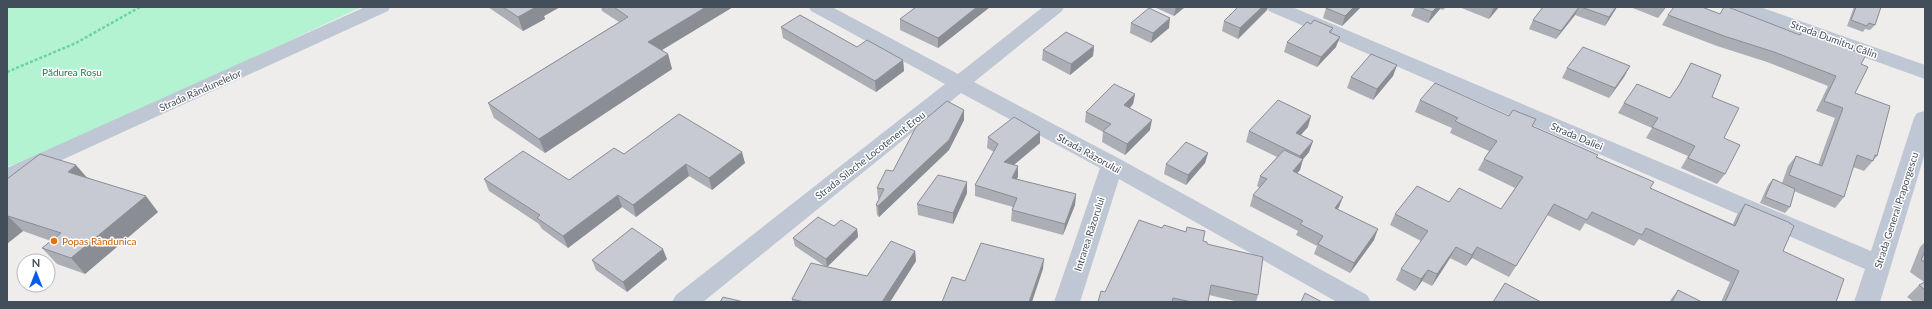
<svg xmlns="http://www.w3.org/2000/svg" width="1932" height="309" viewBox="0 0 1932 309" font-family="Lato,sans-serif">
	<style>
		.green { fill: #b4f3d1 }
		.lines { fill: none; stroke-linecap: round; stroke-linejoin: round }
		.path { stroke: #69d3a6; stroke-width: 2.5; stroke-dasharray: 3 2; stroke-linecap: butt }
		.minor { fill: #bec7d3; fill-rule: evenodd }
		.wall { fill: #abaeb5 }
		.shaded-wall { fill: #8b8d94 }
		.building { fill: #c7cad3; stroke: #8b8d94 }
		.food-dot { fill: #e8710a; stroke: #fff; stroke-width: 1.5 }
		.labels { text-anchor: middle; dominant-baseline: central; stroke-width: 3; stroke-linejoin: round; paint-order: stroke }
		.street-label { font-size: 10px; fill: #434e5b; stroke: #fff }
		.park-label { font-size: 10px; fill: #0d8250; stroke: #fff }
		.food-label { font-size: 10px; fill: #c56008; stroke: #fff; text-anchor: start }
	</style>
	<rect width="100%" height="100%" fill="#efecec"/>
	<polygon class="green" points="7,7 361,7 60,149 7,167"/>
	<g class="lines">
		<polyline class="path" points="7,72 76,43 140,7"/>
		<g class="minor">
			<polygon points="365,7 390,7 388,11 7,185 7,168"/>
			<polygon points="809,7 832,7 958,74 1043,7 1064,7 1062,11 974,82 1120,159 1367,295 1371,302 1337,302 1119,179 1080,302 1054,302 1100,168 961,93 703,302 672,302 676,295 945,84 811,11"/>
			<polygon points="1267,7 1292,7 1871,251 1914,118 1917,113 1925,111 1925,153 1880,302 1854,302 1865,269 1269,11"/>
			<polygon points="1733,7 1760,7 1925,65 1925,79 1735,11"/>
		</g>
	</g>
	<g class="wall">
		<polygon points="488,7 560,7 544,16 545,19 523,31"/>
		<polygon points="601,7 733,7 662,50 668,54 672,69 545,153 494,118 488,103 619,22 602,11"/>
		<polygon points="990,7 938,48 900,30 900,19"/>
		<polygon points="1154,7 1185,7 1174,16"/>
		<polygon points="1361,7 1342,26 1323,18 1326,8"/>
		<polygon points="1415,7 1446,7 1443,10 1440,9 1428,23 1411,16"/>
		<polygon points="1459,7 1499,7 1489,19"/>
		<polygon points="1543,7 1617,7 1605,26 1575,15 1556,39 1529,29 1533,20"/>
		<polygon points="1630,7 1666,7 1658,18"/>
		<polygon points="1854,7 1881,7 1875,25 1870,30 1865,29 1863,32 1847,26"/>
		<polygon points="1267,10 1238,39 1222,31 1224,21"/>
		<polygon points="1720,14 1799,35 1802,31 1861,64 1855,93 1877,156 1864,171 1853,167 1844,197 1835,208 1794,191 1790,207 1785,213 1760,203 1768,185 1773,179 1782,183 1788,166 1796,156 1818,165 1835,118 1816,111 1828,86 1767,62 1717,46 1662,25 1668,15"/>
		<polygon points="1131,23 1169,28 1151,43 1130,33"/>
		<polygon points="1311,24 1333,28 1331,33 1336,47 1317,67 1284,52 1287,42"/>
		<polygon points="781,27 903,60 904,71 876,92 783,38"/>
		<polygon points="1094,46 1093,56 1070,75 1042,60 1043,50"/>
		<polygon points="1691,63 1712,97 1724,138 1725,174 1717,184 1681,168 1688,156 1646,138 1652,128 1618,113 1624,103 1670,98 1677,88"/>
		<polygon points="1397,65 1393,76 1373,100 1347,88 1351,77"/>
		<polygon points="1630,66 1624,77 1609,98 1562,78 1567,68"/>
		<polygon points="1135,94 1133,104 1130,108 1150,130 1125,155 1102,142 1103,132 1085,122 1086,112"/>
		<polygon points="1420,100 1509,116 1598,155 1597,157 1650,188 1733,224 1737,215 1745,204 1783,251 1836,302 1721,302 1730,282 1639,239 1634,246 1585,223 1580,231 1547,215 1509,277 1472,258 1466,266 1450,258 1432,286 1422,281 1415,291 1396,280 1401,269 1421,241 1390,225 1395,214 1449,202 1501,209 1515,188 1478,170 1484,159 1489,151 1450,133 1452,128 1415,112"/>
		<polygon points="964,110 964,120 949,150 879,217 877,215 876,205 879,199 878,198 877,188"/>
		<polygon points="1308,127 1301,135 1313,141 1309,152 1303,159 1300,170 1297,173 1339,207 1338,209 1374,240 1350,273 1314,254 1317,246 1296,235 1298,231 1250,206 1253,195 1260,188 1257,186 1260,176 1277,157 1246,142 1249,131"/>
		<polygon points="1040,132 1040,143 1014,165 1018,166 1018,177 1016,179 1076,194 1075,205 1063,235 1011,221 1012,210 1013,207 975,196 975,185 994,152 987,148 988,137"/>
		<polygon points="1208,153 1205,163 1186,185 1164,174 1166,164"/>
		<polygon points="624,154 745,163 712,190 689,176 636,217 622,207 568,248 542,229 539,224 489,191 484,179 569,180"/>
		<polygon points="87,177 158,212 85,274 57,264 42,248 51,241 23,231 8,243 7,243 7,179"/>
		<polygon points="967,193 953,224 918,215 917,204"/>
		<polygon points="834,226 857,229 858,237 827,267 867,276 915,251 916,261 890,302 792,302 792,299 826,267 795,246 793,238"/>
		<polygon points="1203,241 1258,295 1256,302 1239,302 1209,295 1208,302 1098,302"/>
		<polygon points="1925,242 1925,302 1914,302 1907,297 1919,285 1924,282 1910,272 1920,247"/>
		<polygon points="667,259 627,292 596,270 592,260"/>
		<polygon points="1678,290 1702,302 1669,302"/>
	</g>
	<g class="shaded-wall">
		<polygon points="536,7 560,7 544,16 545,19 523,31 518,17"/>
		<polygon points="706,7 733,7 652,56 648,42"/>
		<polygon points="977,7 990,7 938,48 938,38"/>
		<polygon points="1176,7 1185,7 1174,16"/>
		<polygon points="1262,7 1268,7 1267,10 1238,39 1240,28"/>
		<polygon points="1354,7 1361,7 1342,26 1345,16"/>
		<polygon points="1437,7 1441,7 1440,9 1428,23 1432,12"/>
		<polygon points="1494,7 1499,7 1489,19 1493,9"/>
		<polygon points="1579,7 1575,15 1556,39 1561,31"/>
		<polygon points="1616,7 1617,7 1605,26 1609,17"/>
		<polygon points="1665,7 1666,7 1658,18"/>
		<polygon points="1170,18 1169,28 1151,43 1153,33"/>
		<polygon points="1340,37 1336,47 1317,67 1321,57"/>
		<polygon points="1094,46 1093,56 1070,75 1071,64"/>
		<polygon points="668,54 672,69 545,153 539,139"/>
		<polygon points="903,60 904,71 876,92 875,81"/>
		<polygon points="1397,65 1393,76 1373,100 1377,89"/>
		<polygon points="1630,66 1624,77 1609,98 1615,88"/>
		<polygon points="1135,94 1133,104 1122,116 1124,105"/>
		<polygon points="964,110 964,120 949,150 879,217 878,206"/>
		<polygon points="1311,116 1308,127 1293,143 1296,133"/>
		<polygon points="1152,120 1150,130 1125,155 1127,144"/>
		<polygon points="1040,132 1040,143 1004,173 1004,162"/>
		<polygon points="1313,141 1309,152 1297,167 1300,156"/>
		<polygon points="742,152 745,163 712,190 709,178"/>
		<polygon points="1208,153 1205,163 1186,185 1188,175"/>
		<polygon points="1303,159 1300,170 1289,182 1293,171"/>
		<polygon points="686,164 689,176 636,217 633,205"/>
		<polygon points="76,165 90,181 68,172"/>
		<polygon points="1018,166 1018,177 1011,188 1012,178"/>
		<polygon points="967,182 967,193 953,224 953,213"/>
		<polygon points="1076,194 1075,205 1063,235 1065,224"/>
		<polygon points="618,195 622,207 568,248 563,236"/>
		<polygon points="146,196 158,212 85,274 71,258"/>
		<polygon points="1343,197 1339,207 1331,218 1335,208"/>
		<polygon points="1554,204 1547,215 1509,277 1516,266"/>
		<polygon points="8,216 23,231 8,243 7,242 7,217"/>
		<polygon points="857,229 858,237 827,267 826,259"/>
		<polygon points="1378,229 1374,240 1350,273 1354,263"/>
		<polygon points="1456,247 1450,258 1432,286 1437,274"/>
		<polygon points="1477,247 1472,258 1466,266 1472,255"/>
		<polygon points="663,249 667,259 627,292 623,282"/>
		<polygon points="915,251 916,261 890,302 882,302"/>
		<polygon points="1044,259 1043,269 1032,302 1029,302"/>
		<polygon points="1428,270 1422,281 1415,291 1421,279"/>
	</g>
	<g class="building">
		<polygon points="503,7 536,7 518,17"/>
		<polygon points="614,7 706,7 648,42 668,54 539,139 488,103 628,17"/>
		<polygon points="916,7 977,7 938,38 900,19"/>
		<polygon points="1238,7 1262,7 1240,28 1224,21"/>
		<polygon points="1327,7 1354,7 1345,16 1326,8"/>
		<polygon points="1419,7 1437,7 1432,12"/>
		<polygon points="1543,7 1579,7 1561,31 1533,20"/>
		<polygon points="1581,7 1616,7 1609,17"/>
		<polygon points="1674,7 1702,7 1720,14 1724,7 1728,7 1800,35 1802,31 1866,55 1861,64 1868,67 1855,93 1890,106 1877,156 1875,155 1873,161 1857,155 1844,197 1789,175 1796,156 1822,166 1843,108 1824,101 1836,76 1774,52 1724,36 1668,15"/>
		<polygon points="1856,7 1881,7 1875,25 1869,23 1867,26 1851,20"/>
		<polygon points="1149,8 1170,18 1153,33 1131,23"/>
		<polygon points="800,15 857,47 867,40 903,60 875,81 781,27"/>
		<polygon points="1314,20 1333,28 1329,32 1340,37 1321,57 1287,42 1307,22 1311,24"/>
		<polygon points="1066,32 1094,46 1071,64 1043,50"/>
		<polygon points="1583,47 1630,66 1615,88 1567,68"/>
		<polygon points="1371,54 1397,65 1377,89 1351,77"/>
		<polygon points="1691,63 1721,75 1712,97 1739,108 1724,138 1740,145 1725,174 1688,158 1695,146 1652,127 1658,118 1624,103 1637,84 1670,98 1680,84"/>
		<polygon points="1435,83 1509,116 1513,110 1536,119 1532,126 1598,155 1596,157 1654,182 1650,188 1735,226 1745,204 1788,222 1794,226 1783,251 1844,279 1836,302 1725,302 1739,271 1646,228 1642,235 1592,212 1587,220 1554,204 1516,266 1477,247 1472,255 1456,247 1437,274 1428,270 1421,279 1401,269 1428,231 1395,214 1417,186 1449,202 1459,188 1501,209 1523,177 1484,159 1497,141 1455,121 1458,118 1420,100"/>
		<polygon points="1114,84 1135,94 1124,105 1152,120 1127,144 1103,131 1111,124 1086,112"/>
		<polygon points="1278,100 1311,116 1296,133 1313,141 1300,156 1249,131"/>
		<polygon points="947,101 964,110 949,140 878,206 876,205 884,189 877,188 886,170 893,171 916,127"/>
		<polygon points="679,114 742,152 709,178 686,164 633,205 618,195 563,236 537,218 540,215 484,179 523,151 569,180 614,148 624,154"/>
		<polygon points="1014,117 1040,132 1004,162 1018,166 1012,178 1076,194 1065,224 1012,210 1017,198 975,185 998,144 988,137"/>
		<polygon points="1186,142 1208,153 1188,175 1166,164"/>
		<polygon points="1284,150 1303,159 1293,171 1343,197 1335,208 1378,229 1354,263 1318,244 1323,236 1300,224 1303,221 1253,195 1267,179 1260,176"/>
		<polygon points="40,154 76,165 68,172 146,196 71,258 42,248 61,233 8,216 7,217 7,179"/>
		<polygon points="938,175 967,182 953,213 917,204"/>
		<polygon points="1773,179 1795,189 1790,207 1765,197"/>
		<polygon points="818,217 834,226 841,220 857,229 826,259 793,238"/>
		<polygon points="1139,220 1162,228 1164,225 1186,232 1187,227 1205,231 1203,241 1207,242 1207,244 1263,257 1258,295 1211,285 1208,302 1192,302 1173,298 1172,302 1098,302 1101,291 1105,292"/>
		<polygon points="632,228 663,249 623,282 592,260"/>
		<polygon points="891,241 915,251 882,302 804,302 792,299 811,263 867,276"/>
		<polygon points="981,243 1044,259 1029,302 942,302 952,277 965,281"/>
		<polygon points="1925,251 1925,262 1921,260"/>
		<polygon points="1925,282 1925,290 1919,285"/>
		<polygon points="1505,283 1541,302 1493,302"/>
		<polygon points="1678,290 1702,302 1672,302"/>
		<polygon points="1305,293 1322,302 1301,302"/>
		<polygon points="723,297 744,302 720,302"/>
	</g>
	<circle class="food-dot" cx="54" cy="241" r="4"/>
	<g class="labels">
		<g class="street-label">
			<text transform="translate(1834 39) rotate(20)">Strada Dumitru Călin</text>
			<text transform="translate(200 90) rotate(-24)">Strada Rândunelelor</text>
			<text transform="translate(1577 136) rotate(23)">Strada Daliei</text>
			<text transform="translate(1089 153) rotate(29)">Strada Răzorului</text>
			<text transform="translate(870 155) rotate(-38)">Strada Silache Locotenent Erou</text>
			<text transform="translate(1896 210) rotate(-72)">Strada General Praporgescu</text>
			<text transform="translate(1089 234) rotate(-72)">Intrarea Răzorului</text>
		</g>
		<g class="park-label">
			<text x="72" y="72">Pădurea Roșu</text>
		</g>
		<g class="food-label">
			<text x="62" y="241">Popas Rândunica</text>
		</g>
	</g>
	<rect width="1932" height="309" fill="none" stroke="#434e5b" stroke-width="16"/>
	<g transform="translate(36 273)"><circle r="19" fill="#ffffff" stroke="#b4b8bd"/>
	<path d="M0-3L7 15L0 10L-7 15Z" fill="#075ced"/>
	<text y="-6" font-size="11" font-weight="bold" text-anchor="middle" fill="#434e5b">N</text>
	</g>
</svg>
